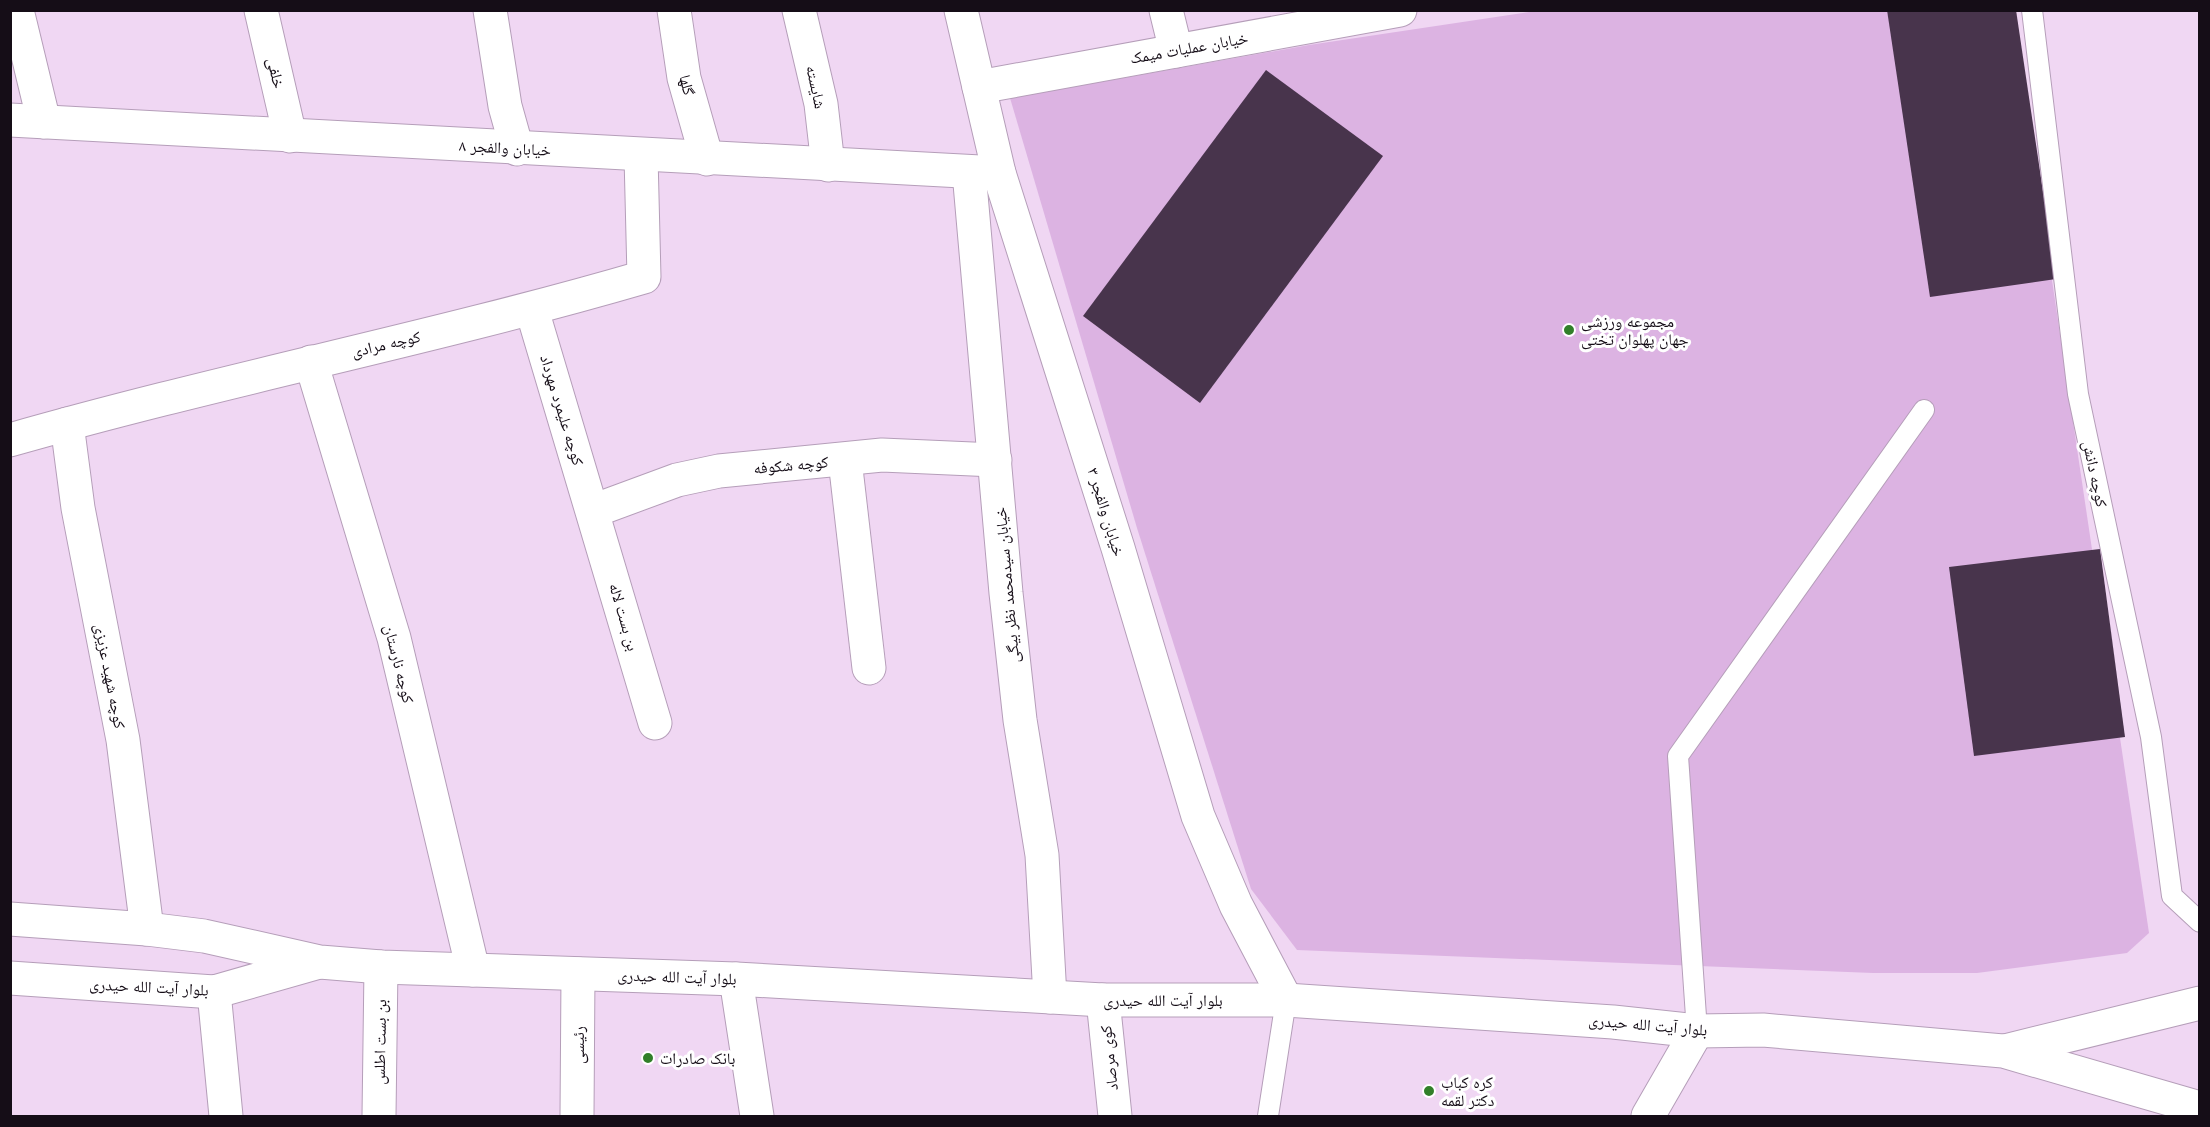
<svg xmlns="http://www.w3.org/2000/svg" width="2210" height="1127" viewBox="0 0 2210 1127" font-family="Arial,'Noto Naskh Arabic',sans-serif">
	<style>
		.green { fill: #dcb3e2 }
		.building { fill: #48344c }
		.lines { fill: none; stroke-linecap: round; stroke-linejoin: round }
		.lane-casing { stroke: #b59eb9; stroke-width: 22 }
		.street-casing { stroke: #b59eb9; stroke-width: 35 }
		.secondary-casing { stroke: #b59eb9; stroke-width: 35 }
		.lane { stroke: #fff; stroke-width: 20 }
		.street { stroke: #fff; stroke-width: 33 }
		.secondary { stroke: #fff; stroke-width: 33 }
		.poi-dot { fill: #317f29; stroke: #fff; stroke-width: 2 }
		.labels { text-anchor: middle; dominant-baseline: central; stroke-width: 6; stroke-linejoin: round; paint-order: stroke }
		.street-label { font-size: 16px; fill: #150d17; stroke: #fff }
		.poi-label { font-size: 16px; fill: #150d17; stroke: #fff; text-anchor: start }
	</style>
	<rect width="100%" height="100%" fill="#f0d7f3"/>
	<polygon class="green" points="1536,11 2005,11 2030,132 2149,933 2127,953 1977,973 1873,973 1297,950 1251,889 1137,528 1010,98 1309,45"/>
	<g class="building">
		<polygon points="1887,10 2016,10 2056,279 1930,297"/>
		<polygon points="1266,70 1383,156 1200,403 1083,316"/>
		<polygon points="2100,549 2125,737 1974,756 1949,567"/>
	</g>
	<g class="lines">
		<defs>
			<g id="lane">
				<polyline points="2032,10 2078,394 2151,737 2172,896 2200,922"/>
				<polyline points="1697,1031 1678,756 1924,410"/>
				<polyline points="1268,1116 1286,1000"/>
			</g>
			<g id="street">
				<polyline points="17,10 44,122"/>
				<polyline points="261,10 290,136"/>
				<polyline points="490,10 505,106 517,149"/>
				<polyline points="674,10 684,78 707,159"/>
				<polyline points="799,10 821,104 828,165"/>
				<polyline points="961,10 999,173 1118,548 1198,816 1236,905 1286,1000"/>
				<polyline points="1166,10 1176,51"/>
				<polyline points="979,87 1400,10"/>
				<polyline points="10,120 999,173"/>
				<polyline points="969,172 1006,593 1020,720 1042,855 1050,997"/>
				<polyline points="532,310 655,723"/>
				<polyline points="311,362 394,638 473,970"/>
				<polyline points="67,424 78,508 123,740 147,929"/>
				<path d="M 10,440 C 220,380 435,338 644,277 L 641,156"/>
				<polyline points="845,460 869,668"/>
				<polyline points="593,511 677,480 719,471 882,455 995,460"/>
				<polyline points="736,979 757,1116"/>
				<polyline points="214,992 226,1116"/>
				<polyline points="1103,1000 1115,1116"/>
				<polyline points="379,1116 381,967"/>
				<polyline points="577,1116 578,974"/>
				<polyline points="1648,1116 1697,1031"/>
			</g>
			<g id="secondary">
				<polyline points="10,919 147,929 204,936 320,962 381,967 736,979 1103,1000 1286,1000 1613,1022 1697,1031 1763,1030 2003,1051 2200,1108"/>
				<polyline points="10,978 214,992 316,963"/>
				<polyline points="2005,1051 2200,1003"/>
			</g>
		</defs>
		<use href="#lane" class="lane-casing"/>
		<use href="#street" class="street-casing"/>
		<use href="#secondary" class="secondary-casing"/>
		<use href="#lane" class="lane"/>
		<use href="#street" class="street"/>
		<use href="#secondary" class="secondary"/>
	</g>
	<g class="poi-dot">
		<circle cx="1569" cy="330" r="6"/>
		<circle cx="648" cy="1058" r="6"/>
		<circle cx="1429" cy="1091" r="6"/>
	</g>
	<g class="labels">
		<g class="street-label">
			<text transform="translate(1189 48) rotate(-10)">خیابان عملیات میمک</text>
			<text transform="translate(276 73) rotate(77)">خلفی</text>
			<text transform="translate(687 85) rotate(77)">گلها</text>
			<text transform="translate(816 87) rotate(78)">شایسته</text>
			<text transform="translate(505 148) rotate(3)">خیابان والفجر ۸</text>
			<text transform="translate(386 344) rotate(-13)">کوچه مرادی</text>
			<text transform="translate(562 410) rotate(73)">کوچه علیمرد مهرداد</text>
			<text transform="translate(791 465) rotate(-5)">کوچه شکوفه</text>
			<text transform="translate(2095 474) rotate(78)">کوچه دانش</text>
			<text transform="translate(1106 512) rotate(73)">خیابان والفجر ۳</text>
			<text transform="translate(1007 585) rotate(-95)">خیابان سیدمحمد نظر بیگی</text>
			<text transform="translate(624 617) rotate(74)">بن بست لاله</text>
			<text transform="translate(399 664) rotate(76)">کوچه نارستان</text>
			<text transform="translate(110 676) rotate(79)">کوچه شهید عزیزی</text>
			<text transform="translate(677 977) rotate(2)">بلوار آیت الله حیدری</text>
			<text transform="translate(149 987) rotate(3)">بلوار آیت الله حیدری</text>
			<text x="1163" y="1000">بلوار آیت الله حیدری</text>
			<text transform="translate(1648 1025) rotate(5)">بلوار آیت الله حیدری</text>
			<text transform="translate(380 1042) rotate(-89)">بن بست اطلس</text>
			<text transform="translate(578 1045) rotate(-90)">رئیسی</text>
			<text transform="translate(1109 1058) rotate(-96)">کوی مرصاد</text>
		</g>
		<g class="poi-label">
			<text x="1581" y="321">مجموعه ورزشی<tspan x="1581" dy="18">جهان پهلوان تختی</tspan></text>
			<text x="660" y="1058">بانک صادرات</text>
			<text x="1441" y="1082">کره کباب<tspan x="1441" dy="18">دکتر لقمه</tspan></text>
		</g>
	</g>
	<rect width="2210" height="1127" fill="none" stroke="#150d17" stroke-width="24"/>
</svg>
